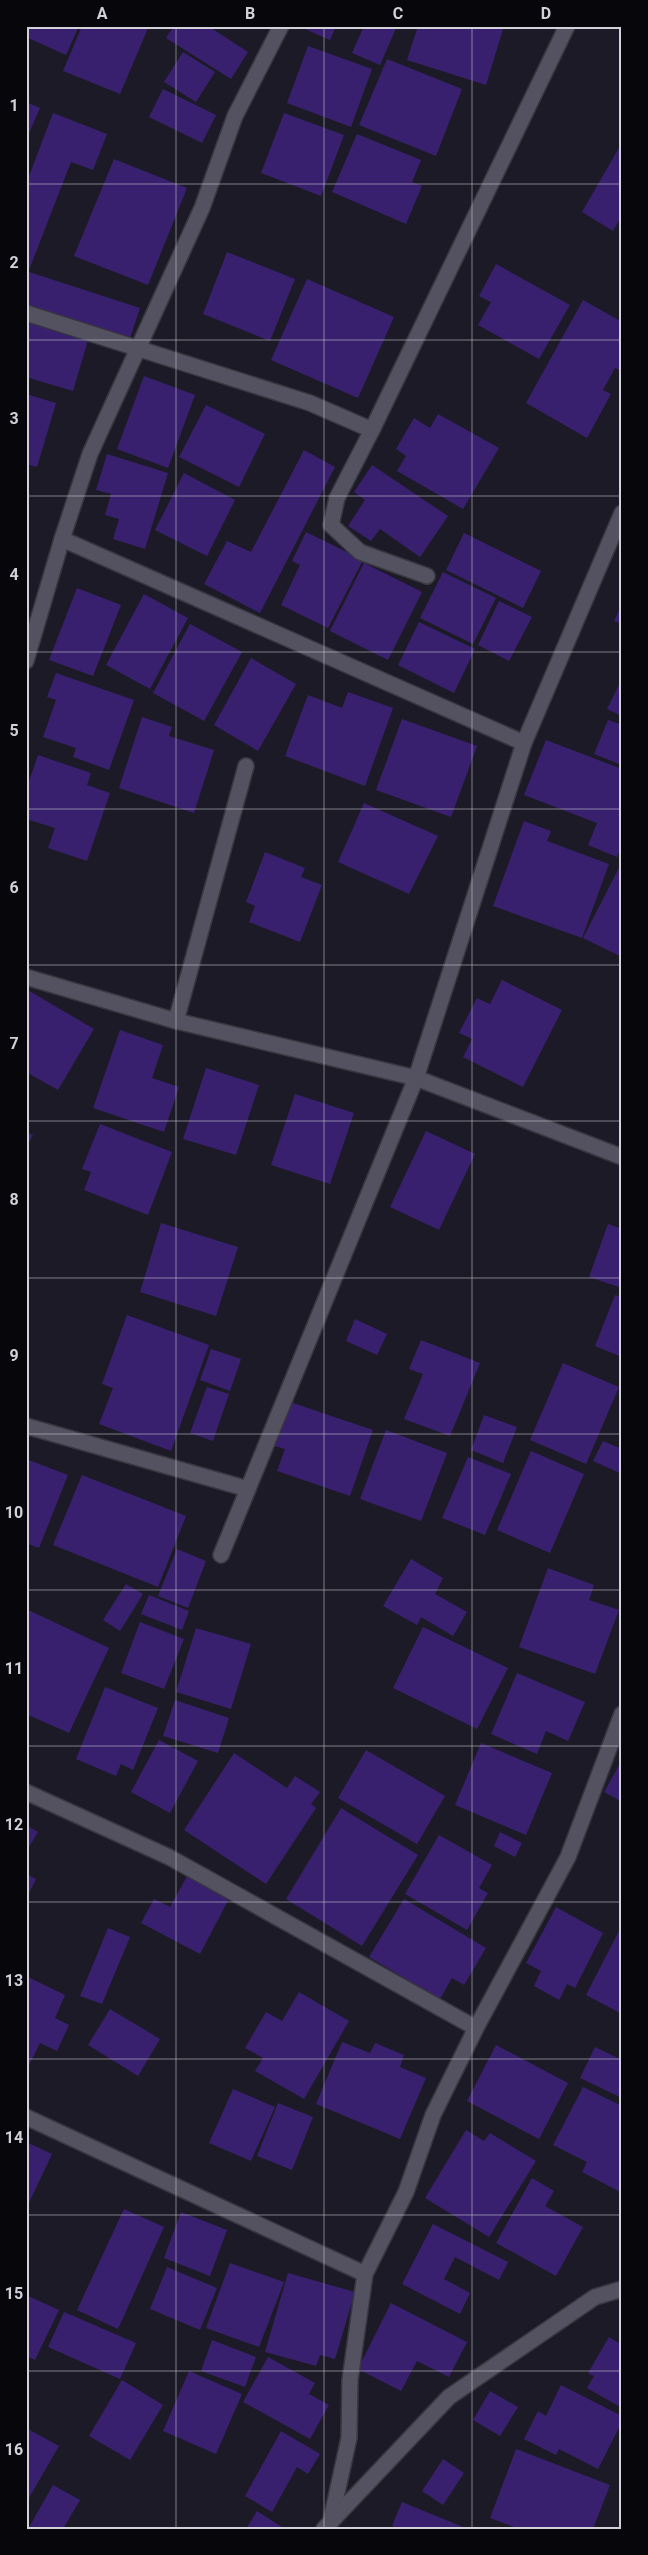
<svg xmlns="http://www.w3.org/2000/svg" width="648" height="2555" viewBox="0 0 648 2555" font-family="Roboto,sans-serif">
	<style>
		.building { fill: #38206e }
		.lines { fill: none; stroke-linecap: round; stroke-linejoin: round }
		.street-casing { stroke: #38363f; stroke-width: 18 }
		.street { stroke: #545261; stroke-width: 15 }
		.grid { fill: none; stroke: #d2d1d9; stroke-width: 1; stroke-opacity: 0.55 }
		.neatline { fill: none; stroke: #d2d1d9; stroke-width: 2 }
		.grid-label { font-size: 16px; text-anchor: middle; font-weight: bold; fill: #d2d1d9 }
	</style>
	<rect width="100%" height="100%" fill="#1c1a26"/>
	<g class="building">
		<polygon points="26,26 79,26 66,55 26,37"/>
		<polygon points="82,26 149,26 120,94 63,71"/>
		<polygon points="174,26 208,26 248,52 231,79 166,38"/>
		<polygon points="307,26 336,26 330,40 305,29"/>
		<polygon points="364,26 397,26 380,65 352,53"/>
		<polygon points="418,26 504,26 486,85 407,60"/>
		<polygon points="308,46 372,69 351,127 287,103"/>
		<polygon points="183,52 215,72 196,102 164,82"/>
		<polygon points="387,59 462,89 436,156 359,125"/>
		<polygon points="163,89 216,115 202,143 149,117"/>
		<polygon points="26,102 40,108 26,140"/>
		<polygon points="53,113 107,134 93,170 71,162 29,270 26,269 26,184"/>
		<polygon points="284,113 344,135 321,196 261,173"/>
		<polygon points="357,134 421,160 412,182 422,186 406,224 332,192"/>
		<polygon points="620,146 622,215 613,231 582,212"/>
		<polygon points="114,159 187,188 148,285 74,256"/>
		<polygon points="227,252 295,279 270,341 203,314"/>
		<polygon points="496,264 570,305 539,359 478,325 491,302 479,296"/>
		<polygon points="26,271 140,308 129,341 26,308"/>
		<polygon points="307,279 394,317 358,398 271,360"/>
		<polygon points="583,300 622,322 622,371 615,368 603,390 611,394 587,438 526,403"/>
		<polygon points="26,322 88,340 73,391 26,377"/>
		<polygon points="144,376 195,395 168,468 117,449"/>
		<polygon points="26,394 56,403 37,467 26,464"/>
		<polygon points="206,405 265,434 239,487 179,457"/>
		<polygon points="438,414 499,448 463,509 397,471 406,456 396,449 414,418 430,428"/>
		<polygon points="304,450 335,467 260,613 204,584 227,541 251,552"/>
		<polygon points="107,454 168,473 145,549 113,539 119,519 105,515 111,494 96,490"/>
		<polygon points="372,465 448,516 420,557 380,529 371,541 348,526 365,500 354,492"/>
		<polygon points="184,473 235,500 207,556 155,530"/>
		<polygon points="306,532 363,560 328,628 281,605 300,565 292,561"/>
		<polygon points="464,533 541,571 523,608 446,570"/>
		<polygon points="364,563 422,592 388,660 330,631"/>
		<polygon points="443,572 496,598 473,644 420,618"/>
		<polygon points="77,588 121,605 93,676 49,660"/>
		<polygon points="144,594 188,618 150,689 106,665"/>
		<polygon points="499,601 532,617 509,661 478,645"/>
		<polygon points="622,604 622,624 614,621"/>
		<polygon points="419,622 475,649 454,693 398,665"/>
		<polygon points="190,624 242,652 204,721 153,693"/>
		<polygon points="251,658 296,684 258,751 214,725"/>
		<polygon points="56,673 134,700 109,770 73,757 76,748 43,737 56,700 47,697"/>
		<polygon points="622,679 622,716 607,709"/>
		<polygon points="348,692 393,708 365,786 285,756 308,695 342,708"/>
		<polygon points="142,717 172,727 169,736 214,750 194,813 119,788"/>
		<polygon points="402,719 477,746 451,817 376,790"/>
		<polygon points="608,720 622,725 622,765 594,754"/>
		<polygon points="546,740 622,769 622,844 617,857 588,845 597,823 524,795"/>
		<polygon points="38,755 91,773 87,785 110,793 87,861 48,848 55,828 26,819 26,790"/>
		<polygon points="364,803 438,836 409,894 338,862"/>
		<polygon points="524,821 551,831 547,841 609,864 582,938 493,906"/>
		<polygon points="265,852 305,868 301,877 322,885 300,942 249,922 255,906 246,902"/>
		<polygon points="622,862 622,957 583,938"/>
		<polygon points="502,980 562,1010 523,1087 463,1057 472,1039 459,1033 477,998 490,1004"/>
		<polygon points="26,989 94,1029 58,1090 26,1072"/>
		<polygon points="120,1030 163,1045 152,1078 179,1087 164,1132 93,1108"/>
		<polygon points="206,1068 259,1085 236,1155 183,1139"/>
		<polygon points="295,1094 354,1113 330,1184 271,1165"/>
		<polygon points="100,1124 172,1152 148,1215 84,1190 91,1172 82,1169"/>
		<polygon points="426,1131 475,1154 439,1230 390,1207"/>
		<polygon points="26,1132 33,1135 26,1148"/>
		<polygon points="161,1223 238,1247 216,1316 140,1292"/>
		<polygon points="608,1224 622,1229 622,1288 589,1277"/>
		<polygon points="615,1295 622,1297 622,1357 595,1346"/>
		<polygon points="127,1315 209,1345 171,1451 99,1424 113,1388 102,1384"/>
		<polygon points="355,1319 387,1334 377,1355 346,1341"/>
		<polygon points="421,1340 480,1363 450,1436 404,1419 423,1374 409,1369"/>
		<polygon points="211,1349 241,1359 230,1391 200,1380"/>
		<polygon points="563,1363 619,1387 586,1464 530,1440"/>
		<polygon points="207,1387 229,1394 213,1441 190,1433"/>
		<polygon points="287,1401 373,1430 350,1496 277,1471 285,1449 271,1445"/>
		<polygon points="484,1415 517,1427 503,1463 471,1450"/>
		<polygon points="386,1430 447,1453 421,1521 360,1499"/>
		<polygon points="603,1441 622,1449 622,1474 593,1461"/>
		<polygon points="531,1451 584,1474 550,1553 497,1530"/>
		<polygon points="468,1457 511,1474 485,1535 442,1518"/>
		<polygon points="26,1459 68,1475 39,1548 26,1543"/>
		<polygon points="82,1475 186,1516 158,1587 53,1545"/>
		<polygon points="177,1549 206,1561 188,1608 158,1596"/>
		<polygon points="411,1559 443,1578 435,1594 467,1612 453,1636 421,1617 417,1625 383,1606"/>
		<polygon points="548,1568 594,1585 589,1600 619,1610 595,1674 519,1647"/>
		<polygon points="126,1584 143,1594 120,1631 103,1620"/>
		<polygon points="149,1595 189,1611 182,1630 141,1614"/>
		<polygon points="26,1609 109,1648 69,1733 26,1714"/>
		<polygon points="140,1622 184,1639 164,1689 121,1673"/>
		<polygon points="423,1627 508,1668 477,1729 393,1688"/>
		<polygon points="196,1628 251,1644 231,1709 176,1692"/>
		<polygon points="517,1673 585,1702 568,1741 546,1731 537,1754 491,1734"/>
		<polygon points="105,1687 158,1708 133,1770 121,1764 116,1776 76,1759"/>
		<polygon points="175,1700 229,1718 218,1753 163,1736"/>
		<polygon points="159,1740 198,1761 170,1813 131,1792"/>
		<polygon points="481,1743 552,1773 526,1835 455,1805"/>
		<polygon points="366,1750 445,1796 417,1844 338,1798"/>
		<polygon points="234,1753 287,1788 295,1776 320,1792 311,1804 316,1808 266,1884 184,1830"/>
		<polygon points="622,1760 622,1802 604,1792"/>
		<polygon points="341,1808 418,1855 362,1946 286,1899"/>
		<polygon points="26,1825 38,1832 26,1852"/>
		<polygon points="500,1832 522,1843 515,1857 494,1846"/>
		<polygon points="439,1835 492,1865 479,1888 488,1893 467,1930 405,1894"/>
		<polygon points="190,1871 232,1893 200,1954 141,1923 154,1899 170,1907"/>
		<polygon points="26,1874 36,1879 26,1899"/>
		<polygon points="404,1899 486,1948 464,1985 452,1978 440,1999 369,1957"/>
		<polygon points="556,1907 603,1933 575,1988 567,1984 559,2000 534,1986 541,1971 526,1963"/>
		<polygon points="108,1928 130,1937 102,2004 80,1996"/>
		<polygon points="620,1929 622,2009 620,2013 586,1995"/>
		<polygon points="26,1976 65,1995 55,2018 69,2025 57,2051 40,2043 29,2065 26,2063"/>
		<polygon points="299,1992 349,2021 304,2099 255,2071 263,2058 245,2048 266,2012 282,2021"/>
		<polygon points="110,2009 160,2039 138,2076 88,2045"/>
		<polygon points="342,2042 370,2053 375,2043 404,2055 400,2067 426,2078 400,2139 316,2104"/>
		<polygon points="496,2045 568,2083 539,2139 467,2101"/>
		<polygon points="595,2047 622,2060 622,2098 580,2078"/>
		<polygon points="583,2087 622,2106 622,2188 620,2192 582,2172 587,2162 553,2145"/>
		<polygon points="233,2089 275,2107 251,2161 209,2143"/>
		<polygon points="278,2103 313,2117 292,2170 257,2156"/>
		<polygon points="466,2130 484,2141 490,2133 536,2161 489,2237 425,2198"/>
		<polygon points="26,2142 52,2154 26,2209"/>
		<polygon points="532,2178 554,2191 545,2206 583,2227 556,2276 496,2243"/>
		<polygon points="124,2209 164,2227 118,2329 77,2310"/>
		<polygon points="181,2212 227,2230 210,2276 164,2258"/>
		<polygon points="433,2224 508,2262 499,2280 455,2257 444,2279 470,2293 460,2314 402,2284"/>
		<polygon points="230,2263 284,2282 259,2347 206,2328"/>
		<polygon points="167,2267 217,2288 200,2330 150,2309"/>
		<polygon points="288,2273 355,2292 335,2359 320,2355 316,2366 265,2352"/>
		<polygon points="26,2295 59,2310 35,2360 26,2356"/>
		<polygon points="391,2303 467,2342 449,2377 417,2361 401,2391 358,2369"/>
		<polygon points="64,2312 136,2343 120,2379 48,2347"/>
		<polygon points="609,2337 622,2345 622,2408 587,2388 594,2376 588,2373"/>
		<polygon points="212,2340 256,2357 245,2387 201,2371"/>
		<polygon points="268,2357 315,2383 309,2394 329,2405 310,2439 243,2402"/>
		<polygon points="189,2371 242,2394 216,2454 163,2431"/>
		<polygon points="122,2380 163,2405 130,2460 89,2436"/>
		<polygon points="561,2385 622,2416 622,2422 598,2469 559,2449 556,2455 524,2439 538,2411 546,2416"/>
		<polygon points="490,2391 518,2407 500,2436 473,2420"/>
		<polygon points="26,2428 59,2446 26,2503"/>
		<polygon points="281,2431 320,2454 308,2474 297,2467 272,2512 245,2496"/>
		<polygon points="516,2449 610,2485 593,2529 519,2529 490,2518"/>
		<polygon points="443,2459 464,2473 443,2505 422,2491"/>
		<polygon points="53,2485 80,2500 63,2529 28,2529"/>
		<polygon points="402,2502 468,2529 399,2529 392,2526"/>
		<polygon points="257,2511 285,2529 246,2529"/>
	</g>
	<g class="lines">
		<defs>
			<g id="street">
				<polyline points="26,313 310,403 372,430 567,26"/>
				<polyline points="372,430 337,498 331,525 360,552 427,576"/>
				<polyline points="62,539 524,743"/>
				<polyline points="26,661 62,539 90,454 202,208 235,116 281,26"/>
				<polyline points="26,977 176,1021 416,1078 622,1157"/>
				<polyline points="176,1021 246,766"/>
				<polyline points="26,1426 248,1489"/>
				<polyline points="221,1555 416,1078 524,743 622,513"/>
				<polyline points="26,1792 169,1857 476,2028"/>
				<polyline points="26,2117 365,2274"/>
				<polyline points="331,2520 349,2438 350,2380 365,2274 406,2192 433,2115 476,2028 568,1857 622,1714"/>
				<polyline points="324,2529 449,2397 595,2297 622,2289"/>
			</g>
		</defs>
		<use href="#street" class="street-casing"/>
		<use href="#street" class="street"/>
	</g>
	<path class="grid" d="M 176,26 L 176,2529M 324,26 L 324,2529M 472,26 L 472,2529M 26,184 L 622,184M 26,340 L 622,340M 26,496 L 622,496M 26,652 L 622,652M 26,809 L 622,809M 26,965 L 622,965M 26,1121 L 622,1121M 26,1278 L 622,1278M 26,1434 L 622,1434M 26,1590 L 622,1590M 26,1746 L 622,1746M 26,1902 L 622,1902M 26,2059 L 622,2059M 26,2215 L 622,2215M 26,2371 L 622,2371"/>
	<rect width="648" height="2555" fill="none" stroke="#06060b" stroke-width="55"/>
	<rect x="28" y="28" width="592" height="2500" class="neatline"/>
	<g class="grid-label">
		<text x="102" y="19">A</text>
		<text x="250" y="19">B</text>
		<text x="398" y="19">C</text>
		<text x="546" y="19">D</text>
		<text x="14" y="111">1</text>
		<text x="14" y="268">2</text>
		<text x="14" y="424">3</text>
		<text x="14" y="580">4</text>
		<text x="14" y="736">5</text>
		<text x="14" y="893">6</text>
		<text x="14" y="1049">7</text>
		<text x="14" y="1205">8</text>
		<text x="14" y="1361">9</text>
		<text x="14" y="1518">10</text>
		<text x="14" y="1674">11</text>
		<text x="14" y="1830">12</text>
		<text x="14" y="1986">13</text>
		<text x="14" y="2143">14</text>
		<text x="14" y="2299">15</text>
		<text x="14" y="2455">16</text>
	</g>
</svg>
